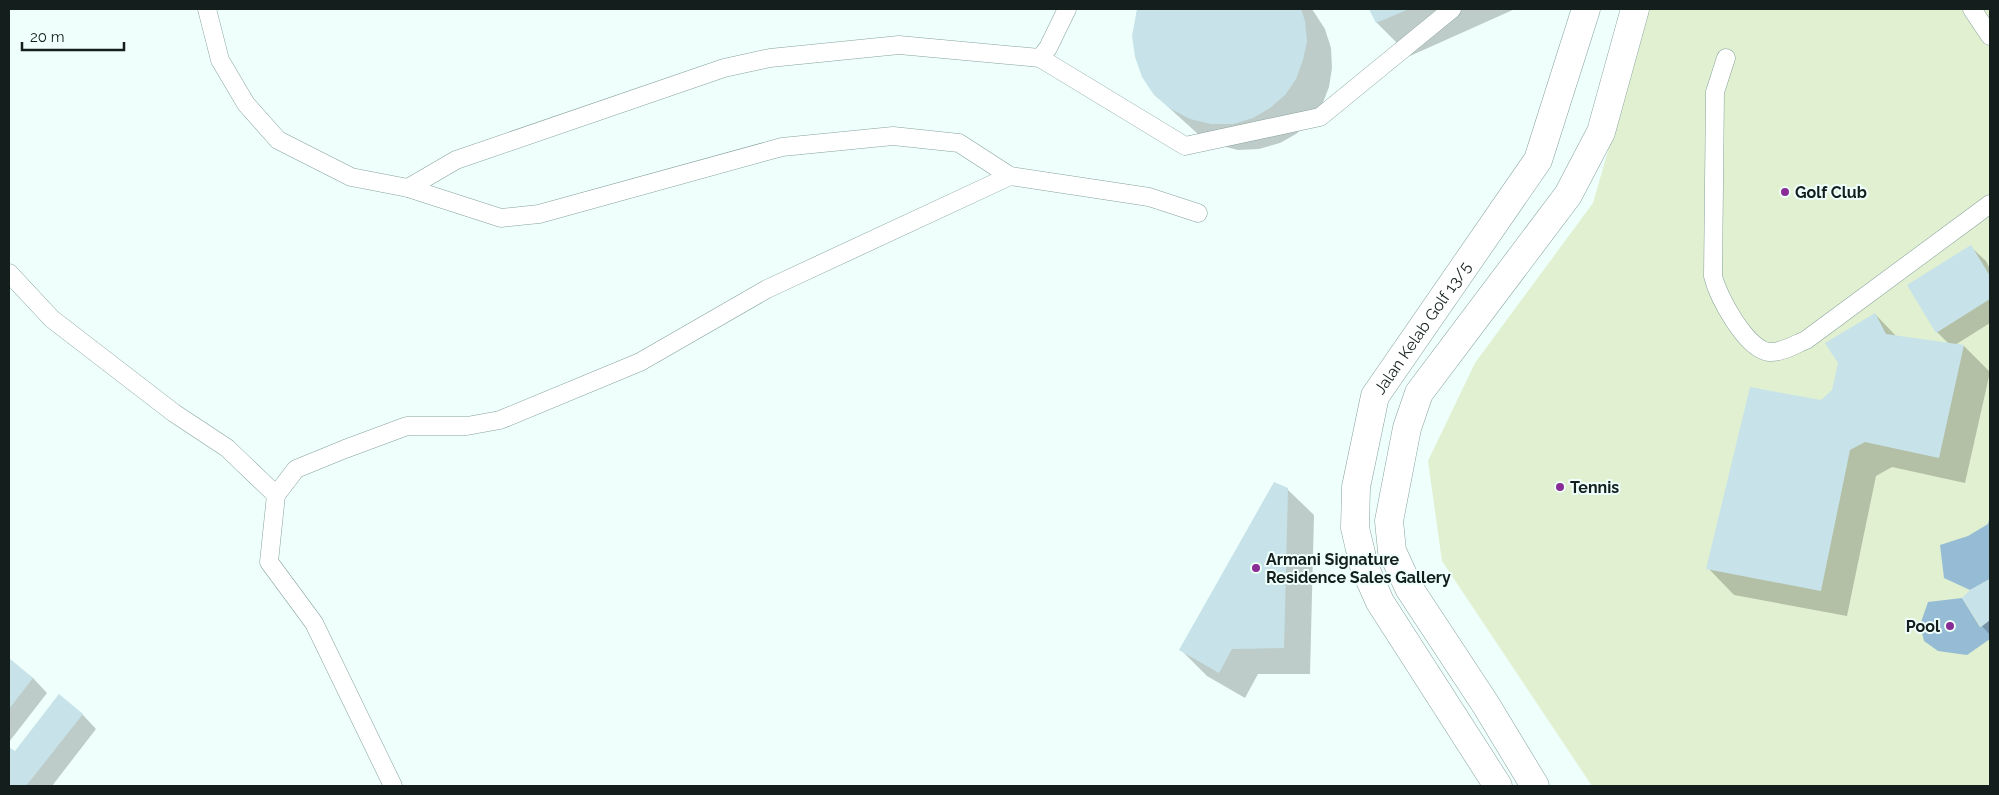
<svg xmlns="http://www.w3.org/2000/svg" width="1999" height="795" viewBox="0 0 1999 795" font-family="Raleway,sans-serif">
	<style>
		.green { fill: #e0f0d0 }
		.water { fill: #96bbd5 }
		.shadow { fill: #0003 }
		.building { fill: #c7e3e9 }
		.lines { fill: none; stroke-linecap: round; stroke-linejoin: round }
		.service-casing { stroke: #87a29d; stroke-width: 19 }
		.tertiary-casing { stroke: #87a29d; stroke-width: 29 }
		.service { stroke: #fff; stroke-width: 18 }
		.tertiary { stroke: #fff; stroke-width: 28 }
		.poi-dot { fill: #8a2c96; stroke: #eefffc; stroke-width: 2 }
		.labels { text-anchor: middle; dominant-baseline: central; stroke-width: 4; stroke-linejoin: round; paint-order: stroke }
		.poi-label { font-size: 16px; font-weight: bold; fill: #141f1d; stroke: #eefffc; text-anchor: start }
		.street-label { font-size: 16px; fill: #141f1d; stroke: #eefffc }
	</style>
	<rect width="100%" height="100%" fill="#eefffc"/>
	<polygon class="green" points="1649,9 1990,9 1990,786 1592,786 1442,561 1428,461 1475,363 1593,203"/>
	<g class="water">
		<polygon points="1990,516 1990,579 1970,590 1944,578 1940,545 1968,536 1988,524"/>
		<polygon points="1962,598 1980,627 1990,620 1990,639 1967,655 1938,651 1924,641 1920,625 1928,602"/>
	</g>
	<g class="shadow">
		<polygon points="1138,9 1312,9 1325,29 1331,48 1332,68 1329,87 1322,105 1311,121 1296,134 1280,143 1259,149 1238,150 1218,145 1199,135 1155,95 1136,14"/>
		<polygon points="1370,9 1515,9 1410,56 1377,23"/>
		<polygon points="1971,247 1986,261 1990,269 1990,323 1955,345 1964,346 1990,372 1965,483 1892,467 1876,476 1847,616 1734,595 1708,568 1821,401 1833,391 1875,314 1897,337 1949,344 1937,332"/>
		<polygon points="1287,489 1314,515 1310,674 1258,674 1245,698 1207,676 1181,650"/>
		<polygon points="1990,580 1990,635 1982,626 1971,592"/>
		<polygon points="9,660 33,678 47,693 9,742"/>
		<polygon points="82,714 96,729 52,786 9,786 9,748 15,753"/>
	</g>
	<g class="building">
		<polygon points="1137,9 1301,9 1305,21 1307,41 1303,60 1296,79 1285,95 1270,108 1253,118 1233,124 1211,124 1190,119 1171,109 1154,95 1142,77 1135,57 1132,36"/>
		<polygon points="1369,9 1409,9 1376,23"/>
		<polygon points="1971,245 1990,276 1990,299 1936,333 1907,285"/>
		<polygon points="1875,313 1886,334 1964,345 1939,458 1865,442 1850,450 1821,591 1706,569 1750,387 1821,400 1832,390 1838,363 1825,343"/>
		<polygon points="1274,482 1288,488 1284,648 1232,649 1219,673 1179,650"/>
		<polygon points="1990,579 1990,620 1981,627 1962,598 1970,590"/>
		<polygon points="9,658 33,678 9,709"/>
		<polygon points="59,694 83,714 26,786 9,786 9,747 15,751"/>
	</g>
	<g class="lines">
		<defs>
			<g id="service">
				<polyline points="207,9 220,60 246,104 278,140 351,177 408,188 456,160 724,68 770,58 899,45 1040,58 1185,146 1320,117 1452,9"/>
				<polyline points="1972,9 1990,36"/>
				<polyline points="1040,58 1048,48 1067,9"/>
				<path d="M 1726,58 L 1715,92 L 1713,276 C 1718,297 1746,349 1769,352 C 1781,353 1796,344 1806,340 L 1990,204"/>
				<polyline points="408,188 501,218 539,214 782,147 893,136 959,143 1010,176 1149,197 1198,213"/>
				<polyline points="9,273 52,319 174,413 227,448 276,495 296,469 345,449 407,426 467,426 500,420 640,362 767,289 1010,176"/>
				<polyline points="276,495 269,562 314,623 393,786"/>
			</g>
			<g id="tertiary">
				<path id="s1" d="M 1498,786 L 1380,602 L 1364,566 L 1355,528 L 1356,487 L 1375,396 L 1538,160 L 1586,9"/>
				<polyline points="1535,786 1486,705 1409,588 1392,551 1389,521 1407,428 1419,393 1568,195 1601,132 1635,9"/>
			</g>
		</defs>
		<use href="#service" class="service-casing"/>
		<use href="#tertiary" class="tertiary-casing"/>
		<use href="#service" class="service"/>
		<use href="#tertiary" class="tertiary"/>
	</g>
	<g class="poi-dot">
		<circle cx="1785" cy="192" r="5"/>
		<circle cx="1560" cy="487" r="5"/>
		<circle cx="1256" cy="568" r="5"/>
		<circle cx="1950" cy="626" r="5"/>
	</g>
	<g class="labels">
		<g class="poi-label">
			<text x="1795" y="192">Golf Club</text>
			<text x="1570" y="487">Tennis</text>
			<text x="1266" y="559">Armani Signature<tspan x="1266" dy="18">Residence Sales Gallery</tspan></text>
			<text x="1940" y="626" text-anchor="end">Pool</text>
		</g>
		<g class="street-label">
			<text stroke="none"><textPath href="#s1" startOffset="514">Jalan Kelab Golf 13/5</textPath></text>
		</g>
	</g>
	<rect width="1999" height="795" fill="none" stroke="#141f1d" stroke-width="20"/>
	<path d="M22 42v8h102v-8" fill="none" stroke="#141f1d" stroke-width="2.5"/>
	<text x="30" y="42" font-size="15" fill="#141f1d" stroke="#eefffc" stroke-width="4" paint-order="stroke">20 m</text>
</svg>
